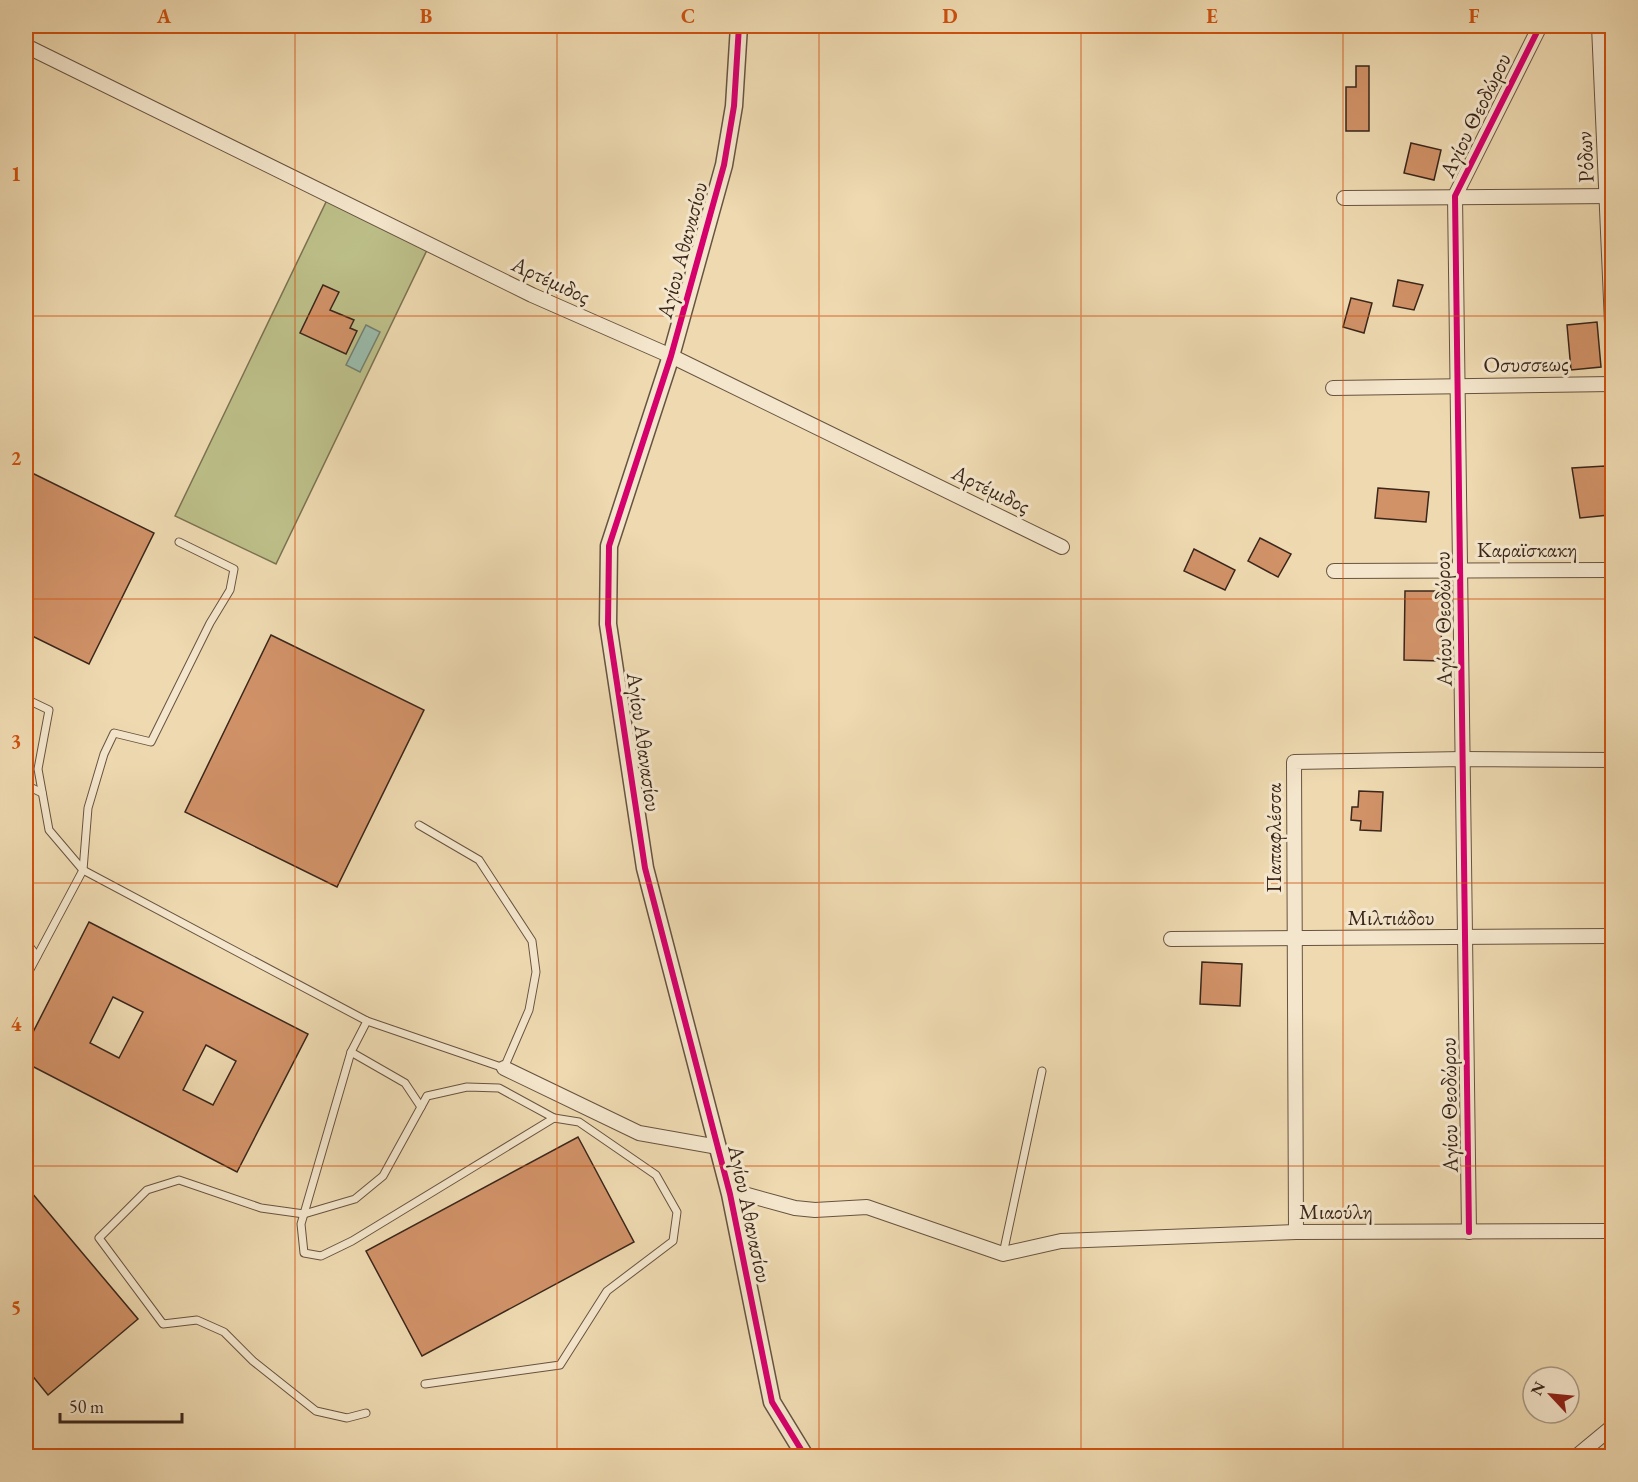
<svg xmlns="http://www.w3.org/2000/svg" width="1638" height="1482" viewBox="0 0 1638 1482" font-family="'EB Garamond',serif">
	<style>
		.green { fill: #bcbe88; stroke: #7b7252; stroke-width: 1.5 }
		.water { fill: #9abaa8; stroke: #747f70; stroke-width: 1.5 }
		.building { fill: #d19268; stroke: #3a261b; stroke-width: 1.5; fill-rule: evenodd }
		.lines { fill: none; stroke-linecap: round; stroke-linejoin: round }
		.service-casing { stroke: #675340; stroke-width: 9 }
		.minor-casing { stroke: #675340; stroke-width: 16 }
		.tertiary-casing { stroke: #675340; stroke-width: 19 }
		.service { stroke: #f4e6cc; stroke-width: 7 }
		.minor { stroke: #f4e6cc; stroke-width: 14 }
		.tertiary { stroke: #f4e6cc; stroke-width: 16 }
		.cycleway-casing { stroke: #f4e6cc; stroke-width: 10 }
		.cycleway { stroke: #d6006c; stroke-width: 6 }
		.grid { fill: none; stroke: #ce510e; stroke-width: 1.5; stroke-opacity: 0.55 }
		.labels { text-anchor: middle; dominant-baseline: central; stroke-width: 6; stroke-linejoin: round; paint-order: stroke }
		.street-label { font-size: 22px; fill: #3a261b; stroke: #f4e6cc }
		.neatline { fill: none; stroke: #ce510e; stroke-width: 2 }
		.grid-label { font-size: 20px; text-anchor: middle; font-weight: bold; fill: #ce510e }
	</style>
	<rect width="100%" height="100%" fill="#eed9b0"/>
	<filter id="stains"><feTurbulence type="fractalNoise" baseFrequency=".00333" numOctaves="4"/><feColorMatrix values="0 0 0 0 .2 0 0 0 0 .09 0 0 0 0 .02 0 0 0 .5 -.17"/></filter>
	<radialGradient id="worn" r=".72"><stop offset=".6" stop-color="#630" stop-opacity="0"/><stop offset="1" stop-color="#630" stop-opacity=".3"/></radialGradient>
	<polygon class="green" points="327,200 428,248 276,564 175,516"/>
	<polygon class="water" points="366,325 380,332 360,372 346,365"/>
	<g class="building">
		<polygon points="1356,66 1369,66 1369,131 1346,131 1346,87 1356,87"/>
		<polygon points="1411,143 1441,150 1434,180 1404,173"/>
		<polygon points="1398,280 1423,285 1414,310 1393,306"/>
		<polygon points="323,285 339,292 330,310 354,320 350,328 357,331 346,354 300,333"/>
		<polygon points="1351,298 1372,303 1364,333 1343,327"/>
		<polygon points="1597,322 1601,367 1571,370 1567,325"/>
		<polygon points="1605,466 1609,515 1580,518 1572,468"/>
		<polygon points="26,470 154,533 89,664 26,633"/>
		<polygon points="1378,488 1429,492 1426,522 1375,518"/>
		<polygon points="1260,538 1291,554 1278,577 1248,561"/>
		<polygon points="1194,549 1235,570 1225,590 1184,571"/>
		<polygon points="1405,591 1442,591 1441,661 1404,660"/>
		<polygon points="271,635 424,710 337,887 185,812"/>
		<polygon points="1359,791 1383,792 1381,831 1360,830 1361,821 1351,820 1352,807 1358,807"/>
		<path d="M 89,922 L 308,1034 L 237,1172 L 26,1063 L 26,1046 ZM 113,997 L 143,1012 L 119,1058 L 90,1043 ZM 206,1045 L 236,1061 L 213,1105 L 183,1090 Z"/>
		<polygon points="1202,962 1242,964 1240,1006 1200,1004"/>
		<polygon points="578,1137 634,1242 422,1356 366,1251"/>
		<polygon points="26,1186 138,1319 48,1395 26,1368"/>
	</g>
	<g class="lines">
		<defs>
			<g id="service">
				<polyline points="26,699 49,710 38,769 49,830 83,870 367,1021 504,1068 529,1010 536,972 532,941 479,860 419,825"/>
				<polyline points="26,785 42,793"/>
				<polyline points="26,942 37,956"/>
				<polyline points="26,977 83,870 88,808 104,754 114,733 151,742 210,623 230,590 234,569 179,542"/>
				<polyline points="367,1021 351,1052 301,1224 304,1253 321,1256 352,1241 554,1118 579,1122 656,1175 677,1212 673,1241 607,1291 560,1365 425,1384"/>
				<polyline points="351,1052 405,1083 421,1107 383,1176 355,1199 304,1214 261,1208 179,1180 147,1190 99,1238 163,1324 197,1320 224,1332 253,1361 316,1411 347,1418 366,1413"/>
				<polyline points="421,1107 427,1096 467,1087 499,1088 554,1118"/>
				<polyline points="1003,1254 1042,1071"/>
			</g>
			<g id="minor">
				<polyline points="1599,26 1612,323"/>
				<polyline points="26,46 532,295 671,356 1062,547"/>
				<polyline points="1344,198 1612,196"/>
				<polyline points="1333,388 1612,384"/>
				<polyline points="1334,571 1612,570"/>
				<polyline points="1171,939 1612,936"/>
				<polyline points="504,1068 639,1133 718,1147"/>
				<polyline points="730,1194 744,1194 795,1208 815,1210 867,1207 1003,1254 1061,1241 1296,1232 1612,1231"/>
				<polyline points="1296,1232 1294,762 1463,759 1612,760"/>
				<polyline points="1469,1232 1455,196 1540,26"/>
				<polyline points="1577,1456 1612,1427"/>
			</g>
			<polyline id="tertiary" points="739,26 734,106 724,165 671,356 609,546 608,624 645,868 730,1194 772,1402 805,1456"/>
		</defs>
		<use href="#service" class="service-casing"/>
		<use href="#minor" class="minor-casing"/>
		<use href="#tertiary" class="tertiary-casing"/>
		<use href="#service" class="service"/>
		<use href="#minor" class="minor"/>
		<use href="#tertiary" class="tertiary"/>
		<defs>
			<g id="cycleway">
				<polyline points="739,26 734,106 724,165 671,356 609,546 608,624 645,868 730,1194 772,1402 805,1456"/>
				<polyline points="1469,1232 1455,196 1540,26"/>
			</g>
		</defs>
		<use href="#cycleway" class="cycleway-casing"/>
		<use href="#cycleway" class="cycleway"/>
	</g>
	<path class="grid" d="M 295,26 L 295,1456M 557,26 L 557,1456M 819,26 L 819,1456M 1081,26 L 1081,1456M 1343,26 L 1343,1456M 26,316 L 1612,316M 26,599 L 1612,599M 26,883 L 1612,883M 26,1166 L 1612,1166"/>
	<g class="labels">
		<g class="street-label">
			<text transform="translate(1475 115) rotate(-64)">Αγίου Θεοδώρου</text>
			<text transform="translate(1585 157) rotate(-93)">Ρόδων</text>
			<text transform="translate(682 250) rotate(-75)">Αγίου Αθανασίου</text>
			<text transform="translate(551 280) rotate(25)">Αρτέμιδος</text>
			<text transform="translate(1526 364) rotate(-1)">Οσυσσεως</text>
			<text transform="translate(991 489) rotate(26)">Αρτέμιδος</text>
			<text x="1527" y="549">Καραϊσκακη</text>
			<text transform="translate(1443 619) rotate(-91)">Αγίου Θεοδώρου</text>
			<text transform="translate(644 742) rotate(82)">Αγίου Αθανασίου</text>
			<text transform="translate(1273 838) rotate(-90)">Παπαφλέσσα</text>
			<text x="1391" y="917">Μιλτιάδου</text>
			<text transform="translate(1449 1105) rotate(-91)">Αγίου Θεοδώρου</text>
			<text x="1336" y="1211">Μιαούλη</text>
			<text transform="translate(750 1214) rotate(78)">Αγίου Αθανασίου</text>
		</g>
	</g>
	<rect width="1638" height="1482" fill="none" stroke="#eed9b0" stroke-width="66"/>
	<g transform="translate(1551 1395) rotate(296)"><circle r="28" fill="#f4e6cc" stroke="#aa9985" stroke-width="1.5"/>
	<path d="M0-4.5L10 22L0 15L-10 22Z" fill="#8f2418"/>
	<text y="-9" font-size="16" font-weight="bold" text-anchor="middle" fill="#3a261b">N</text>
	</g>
	<path d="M60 1413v9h122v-9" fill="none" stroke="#3a261b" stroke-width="3"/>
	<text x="69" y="1413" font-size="18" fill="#3a261b" stroke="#f4e6cc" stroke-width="4.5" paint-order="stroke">50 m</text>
	<rect x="33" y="33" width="1572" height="1416" class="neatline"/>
	<g class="grid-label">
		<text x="164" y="23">A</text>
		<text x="426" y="23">B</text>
		<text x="688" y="23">C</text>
		<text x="950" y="23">D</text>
		<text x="1212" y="23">E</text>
		<text x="1474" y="23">F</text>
		<text x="16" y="181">1</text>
		<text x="16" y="465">2</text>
		<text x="16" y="748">3</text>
		<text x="16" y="1031">4</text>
		<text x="16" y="1314">5</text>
	</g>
	<rect width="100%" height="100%" filter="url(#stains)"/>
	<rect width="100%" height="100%" fill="url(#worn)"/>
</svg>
